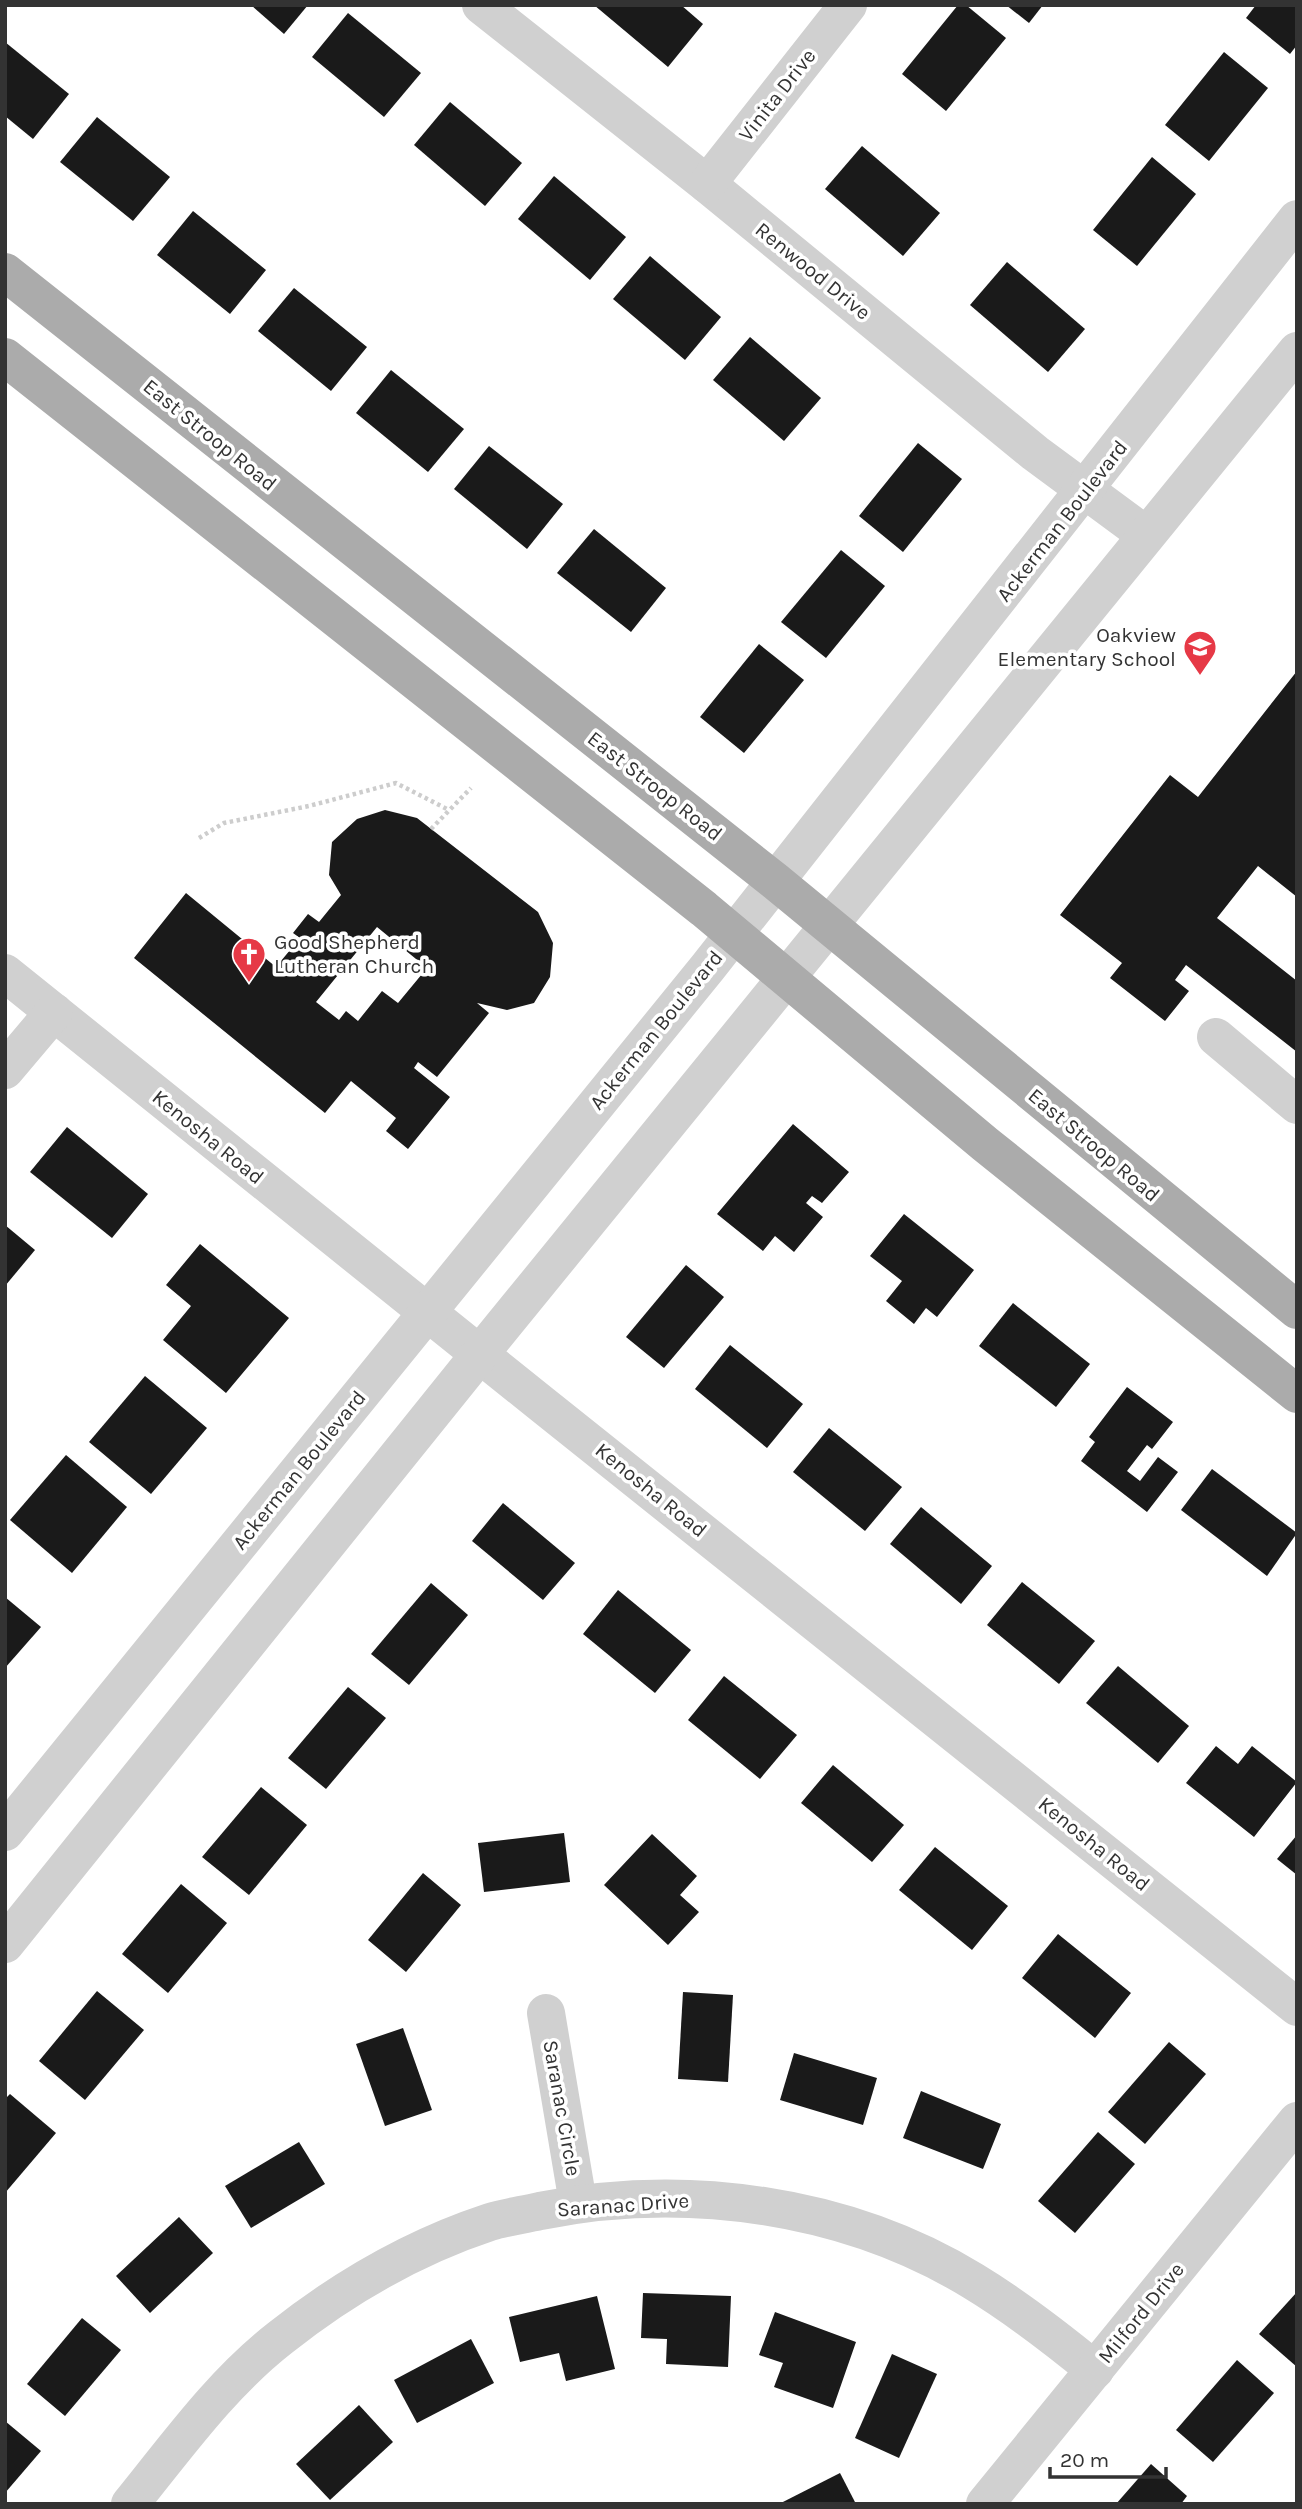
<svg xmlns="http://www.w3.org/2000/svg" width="1302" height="2509" viewBox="0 0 1302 2509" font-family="Karla,sans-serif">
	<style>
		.building { fill: #1a1a1a; fill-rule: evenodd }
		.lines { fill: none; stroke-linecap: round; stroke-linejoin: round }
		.path { stroke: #cdcdcd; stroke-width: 4.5; stroke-dasharray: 3.5 3.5; stroke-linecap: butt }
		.minor { stroke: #d0d0d0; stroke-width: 38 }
		.major { stroke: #ababab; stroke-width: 38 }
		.labels { text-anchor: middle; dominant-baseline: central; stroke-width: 7; stroke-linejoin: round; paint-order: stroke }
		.street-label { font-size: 21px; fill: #333; stroke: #fff }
		.poi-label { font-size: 21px; fill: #333; stroke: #fff; text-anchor: end }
	</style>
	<rect width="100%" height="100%" fill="#fff"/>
	<g class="building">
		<polygon points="251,5 308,5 284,34"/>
		<polygon points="594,5 681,5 703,24 668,67"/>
		<polygon points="958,5 966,5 1006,38 946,111 902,74"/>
		<polygon points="1006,5 1043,5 1029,23"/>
		<polygon points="1256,5 1297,5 1297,45 1290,54 1246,18"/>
		<polygon points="348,13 421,73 384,117 312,57"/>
		<polygon points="5,42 69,94 33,139 5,116"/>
		<polygon points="1224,52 1268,88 1209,161 1165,125"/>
		<polygon points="450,102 522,163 485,206 414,145"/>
		<polygon points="97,117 170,177 133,221 60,162"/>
		<polygon points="862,146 940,213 903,256 825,189"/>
		<polygon points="1152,157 1196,194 1137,266 1093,230"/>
		<polygon points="554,176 626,237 590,280 518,219"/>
		<polygon points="193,211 266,270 230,314 157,255"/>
		<polygon points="650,256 721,317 685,360 613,299"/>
		<polygon points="1007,262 1085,329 1048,372 970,305"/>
		<polygon points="294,288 367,347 331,391 258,331"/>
		<polygon points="750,337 821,398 784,441 713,380"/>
		<polygon points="391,370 464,429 428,472 356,413"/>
		<polygon points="918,443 962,479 903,552 859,516"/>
		<polygon points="489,446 563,504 527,549 454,489"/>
		<polygon points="594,529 666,588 631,632 557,573"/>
		<polygon points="841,550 885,586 826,658 781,622"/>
		<polygon points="759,644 804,680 744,753 700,717"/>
		<polygon points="1297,671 1297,897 1258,866 1217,918 1297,981 1297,1052 1186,965 1175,980 1189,991 1165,1021 1110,978 1122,963 1060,915 1170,775 1198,797"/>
		<path d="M 385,810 L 417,818 L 538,912 L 553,943 L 550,977 L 534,1003 L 507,1010 L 477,1003 L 489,1013 L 437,1077 L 418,1062 L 414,1068 L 450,1097 L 408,1149 L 386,1131 L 396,1118 L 351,1081 L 325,1113 L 134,958 L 186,893 L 276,967 L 300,938 L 293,933 L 308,914 L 319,922 L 341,895 L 329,875 L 332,842 L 357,819 ZM 377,927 L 427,968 L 398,1003 L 382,991 L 358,1021 L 346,1011 L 339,1020 L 316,1002 Z"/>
		<polygon points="793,1124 849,1172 822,1203 812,1196 806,1203 823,1217 794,1252 775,1236 763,1251 717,1214"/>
		<polygon points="67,1127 148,1194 112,1238 30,1172"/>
		<polygon points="904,1214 974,1270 937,1317 926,1308 914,1324 886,1301 902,1281 870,1256"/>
		<polygon points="5,1225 35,1250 5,1286"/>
		<polygon points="200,1244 289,1318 226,1393 163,1340 191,1306 166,1285"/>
		<polygon points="686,1265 724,1297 664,1368 626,1337"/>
		<polygon points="1013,1303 1090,1364 1056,1407 979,1346"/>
		<polygon points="730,1345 803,1404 767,1448 695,1389"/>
		<polygon points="145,1376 207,1428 151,1494 89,1442"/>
		<polygon points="1127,1387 1173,1422 1152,1449 1147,1445 1127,1471 1140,1481 1158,1457 1178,1472 1147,1512 1081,1461 1095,1442 1089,1437"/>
		<polygon points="829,1428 902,1487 865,1531 793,1472"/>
		<polygon points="66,1455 127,1507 72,1573 10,1520"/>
		<polygon points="1212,1469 1297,1533 1267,1576 1181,1510"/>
		<polygon points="503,1503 575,1563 543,1600 472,1541"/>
		<polygon points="921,1507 992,1566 961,1604 890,1544"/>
		<polygon points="1022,1582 1095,1641 1059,1684 987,1625"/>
		<polygon points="431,1583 468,1615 409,1685 371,1654"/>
		<polygon points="618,1590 691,1650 655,1693 583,1634"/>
		<polygon points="5,1597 41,1627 5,1668"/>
		<polygon points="1118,1666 1189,1726 1158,1763 1086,1703"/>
		<polygon points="724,1676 797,1735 760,1779 688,1720"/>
		<polygon points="348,1687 386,1718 326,1789 288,1758"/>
		<polygon points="1216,1746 1238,1764 1252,1746 1297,1782 1254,1837 1186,1783"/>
		<polygon points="833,1765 904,1825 872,1862 801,1803"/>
		<polygon points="261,1787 307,1825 249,1895 202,1857"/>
		<polygon points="564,1833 570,1882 484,1892 478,1843"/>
		<polygon points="652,1834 697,1876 680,1895 699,1912 668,1945 604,1885"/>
		<polygon points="1297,1835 1297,1875 1277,1859"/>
		<polygon points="935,1847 1008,1906 972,1950 899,1890"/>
		<polygon points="423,1873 461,1905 406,1972 368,1940"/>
		<polygon points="181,1884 227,1923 168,1993 122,1954"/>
		<polygon points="1058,1934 1131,1993 1095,2038 1022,1978"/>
		<polygon points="97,1991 144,2030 85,2100 39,2061"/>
		<polygon points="683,1992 733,1995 728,2082 678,2079"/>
		<polygon points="403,2028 432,2110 385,2126 356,2044"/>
		<polygon points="1169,2042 1206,2074 1145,2144 1108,2112"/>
		<polygon points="794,2053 877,2078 863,2125 780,2100"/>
		<polygon points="921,2091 1001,2124 983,2169 903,2138"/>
		<polygon points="10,2094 56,2133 5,2193 5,2099"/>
		<polygon points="1098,2132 1135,2164 1075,2233 1038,2201"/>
		<polygon points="299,2142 325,2184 251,2228 225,2186"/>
		<polygon points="179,2217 213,2253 150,2313 116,2276"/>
		<polygon points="1297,2292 1297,2367 1259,2334"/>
		<polygon points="643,2293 731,2296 728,2367 666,2364 667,2339 641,2338"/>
		<polygon points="597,2296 615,2369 566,2381 559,2353 520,2362 509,2317"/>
		<polygon points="775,2312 856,2342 833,2408 774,2387 783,2363 759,2355"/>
		<polygon points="82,2318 121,2350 65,2416 27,2384"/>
		<polygon points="471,2339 494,2383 417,2423 394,2380"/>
		<polygon points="892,2354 937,2374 899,2458 855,2438"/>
		<polygon points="1237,2360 1274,2393 1213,2462 1176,2430"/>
		<polygon points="359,2405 393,2442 330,2500 296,2464"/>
		<polygon points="5,2421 41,2451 5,2493"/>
		<polygon points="1151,2464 1187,2496 1181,2504 1116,2504"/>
		<polygon points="840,2473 856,2504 779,2504"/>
	</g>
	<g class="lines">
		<g class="path">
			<polyline points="431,829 471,788"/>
			<polyline points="199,838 224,823 309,806 396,783 449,810"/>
		</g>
		<g class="minor">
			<polyline points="481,5 707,184 1035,453 1146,535"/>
			<polyline points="707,184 848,5"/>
			<path d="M 5,973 C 434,1320 866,1662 1297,2007"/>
			<polyline points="1216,1037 1297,1105"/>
			<polyline points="5,1070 54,1012"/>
			<polyline points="5,1832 708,967 1297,219"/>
			<polyline points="5,1944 479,1355 1297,351"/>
			<polyline points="546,2013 578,2203"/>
			<path d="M 130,2504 C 177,2446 221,2384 280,2338 C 343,2288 414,2247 490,2222 C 506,2217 523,2215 540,2211 C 684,2182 845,2203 973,2281 C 1016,2307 1056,2338 1095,2370"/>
			<polyline points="985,2504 1297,2121"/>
		</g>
		<g class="major">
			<polyline points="5,272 775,881 1297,1310"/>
			<polyline points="5,357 704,909 985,1144 1297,1394"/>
		</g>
	</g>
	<defs>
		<symbol id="school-pin" viewBox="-11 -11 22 30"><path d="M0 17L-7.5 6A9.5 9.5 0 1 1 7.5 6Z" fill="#e63946" stroke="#fff"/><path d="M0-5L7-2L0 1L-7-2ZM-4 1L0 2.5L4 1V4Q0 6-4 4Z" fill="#fff"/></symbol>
		<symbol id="church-pin" viewBox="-11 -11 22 30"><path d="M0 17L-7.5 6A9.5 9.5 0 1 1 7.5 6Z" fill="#e63946" stroke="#fff"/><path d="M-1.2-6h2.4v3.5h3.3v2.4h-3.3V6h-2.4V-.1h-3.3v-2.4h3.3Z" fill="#fff"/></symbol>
	</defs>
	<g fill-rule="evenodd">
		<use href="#school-pin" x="1181" y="628" width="38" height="52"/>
		<use href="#church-pin" x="230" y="935" width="38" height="52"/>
	</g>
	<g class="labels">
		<g class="street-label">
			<text transform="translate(777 95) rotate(-52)">Vinita Drive</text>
			<text transform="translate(813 271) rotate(39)">Renwood Drive</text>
			<text transform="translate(210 435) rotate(39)">East Stroop Road</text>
			<text transform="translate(1062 521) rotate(-52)">Ackerman Boulevard</text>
			<text transform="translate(655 786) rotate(38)">East Stroop Road</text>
			<text transform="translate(656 1030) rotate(-51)">Ackerman Boulevard</text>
			<text transform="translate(208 1137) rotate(39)">Kenosha Road</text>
			<text transform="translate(1094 1145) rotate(40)">East Stroop Road</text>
			<text transform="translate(299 1470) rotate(-51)">Ackerman Boulevard</text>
			<text transform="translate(651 1490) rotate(39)">Kenosha Road</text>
			<text transform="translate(1094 1844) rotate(39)">Kenosha Road</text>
			<text transform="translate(562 2108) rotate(80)">Saranac Circle</text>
			<text transform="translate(623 2205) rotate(-4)">Saranac Drive</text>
			<text transform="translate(1141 2313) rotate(-51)">Milford Drive</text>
		</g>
		<g class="poi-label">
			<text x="1176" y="635">Oakview<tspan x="1176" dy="24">Elementary School</tspan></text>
			<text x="274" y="942" text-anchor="start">Good Shepherd<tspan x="274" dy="24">Lutheran Church</tspan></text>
		</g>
	</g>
	<rect width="1302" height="2509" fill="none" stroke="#333333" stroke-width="14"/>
	<path d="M1050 2467v10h116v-10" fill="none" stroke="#333333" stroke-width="3.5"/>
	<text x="1060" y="2467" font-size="21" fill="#333333" stroke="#ffffff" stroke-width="5" paint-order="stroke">20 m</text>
</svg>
